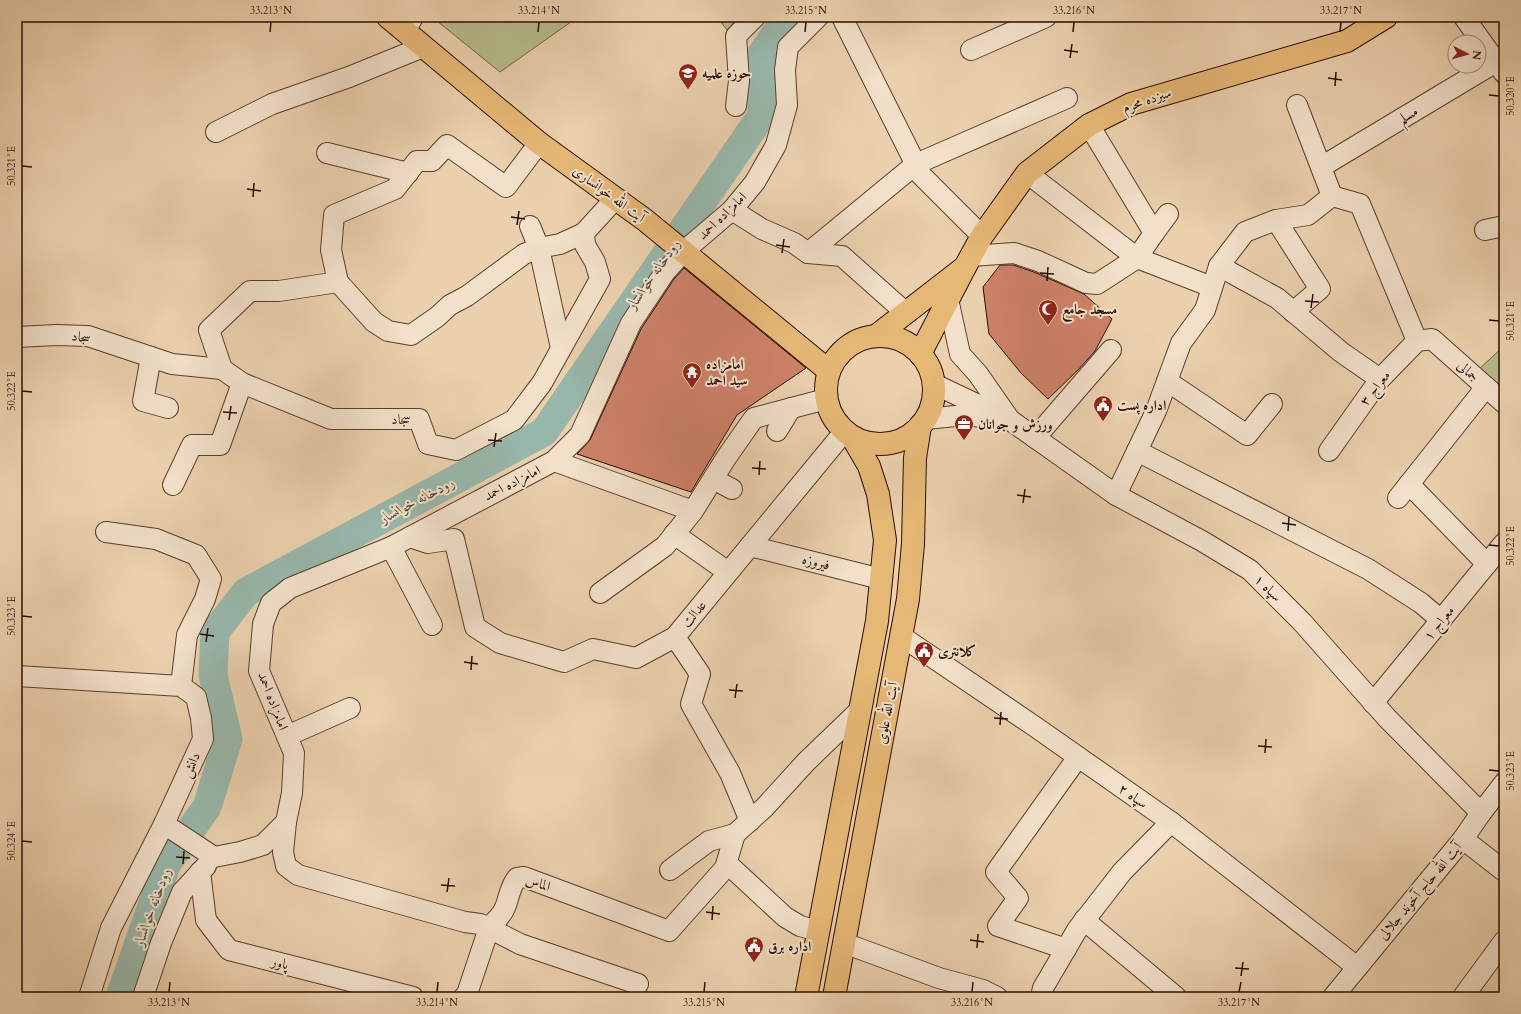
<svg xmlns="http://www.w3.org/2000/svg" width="1521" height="1014" viewBox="0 0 1521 1014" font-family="Cardo,Amiri,serif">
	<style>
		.green { fill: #b7bb8a; stroke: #706445 }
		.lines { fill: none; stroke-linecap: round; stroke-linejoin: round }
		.river { stroke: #98b7ab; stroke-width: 29 }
		.building { fill: #cd8169; stroke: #2a0c00 }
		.minor-casing { stroke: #5a3d2b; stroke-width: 22 }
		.major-casing { stroke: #2a0c00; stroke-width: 24 }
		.highway-casing { stroke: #2a0c00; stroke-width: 24 }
		.minor { stroke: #f2e0ca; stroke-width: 20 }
		.major { stroke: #e6b876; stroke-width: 22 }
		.highway { stroke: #e6b876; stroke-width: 22 }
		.ticks { fill: none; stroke: #2a0c00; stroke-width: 1.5 }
		.labels { text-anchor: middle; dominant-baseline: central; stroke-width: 4; stroke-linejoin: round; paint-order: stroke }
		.poi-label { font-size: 14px; font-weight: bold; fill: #2a0c00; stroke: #f2e0ca; text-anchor: start }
		.street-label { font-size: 14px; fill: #2a0c00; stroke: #f2e0ca }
		.water-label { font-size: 15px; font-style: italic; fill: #50483c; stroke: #f2e0ca }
		.neatline { fill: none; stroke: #2a0c00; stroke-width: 1.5 }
		.ticks-label { font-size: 10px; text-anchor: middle; fill: #2a0c00 }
	</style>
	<rect width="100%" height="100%" fill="#ebd0ad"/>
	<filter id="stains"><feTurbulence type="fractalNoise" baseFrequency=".005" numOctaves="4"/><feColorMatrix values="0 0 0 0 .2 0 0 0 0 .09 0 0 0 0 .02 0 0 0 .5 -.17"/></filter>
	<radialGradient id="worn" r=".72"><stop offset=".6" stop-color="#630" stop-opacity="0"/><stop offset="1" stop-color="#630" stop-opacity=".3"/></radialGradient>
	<g class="green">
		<polygon points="432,17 578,17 500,72"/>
		<polygon points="717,17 739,17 727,30"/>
		<polygon points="1504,346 1504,395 1478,370"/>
	</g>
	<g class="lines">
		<polyline class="river" points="120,997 167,863 207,807 228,739 213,675 215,632 246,592 544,432 762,115 761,55 787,17"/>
	</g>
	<g class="building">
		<polygon points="1000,265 1013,265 1034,272 1084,294 1112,319 1095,351 1078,370 1048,399 1021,373 989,334 983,287"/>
		<polygon points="684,268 806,368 737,415 691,492 577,454 590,440 641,329 674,279"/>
	</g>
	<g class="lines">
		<defs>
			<g id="minor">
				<polyline points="842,17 921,175 982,236"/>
				<polyline points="1464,17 1504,73"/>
				<polyline points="405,31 413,17"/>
				<polyline points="971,50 1046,17"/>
				<polyline points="1297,105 1332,196"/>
				<polyline points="736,106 739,81 736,36 755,17"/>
				<polyline points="1089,125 1154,233"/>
				<polyline points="216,132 272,104 349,77 423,47"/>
				<polyline points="539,143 506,187 447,145 432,161 417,161 395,189 334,215 331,250 338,282 374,322 388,331 411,335 437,317 450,305 467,296 524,254 539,248 560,244 584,233"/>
				<polyline points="327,153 408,173"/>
				<polyline points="1321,167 1496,62 1504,55"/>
				<polyline points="1027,173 1137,258 1212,287"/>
				<polyline points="732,210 762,229 794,243 808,253 842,256 906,313"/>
				<polyline points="1276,220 1320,289 1293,312"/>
				<polyline points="530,226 539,248 561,348"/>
				<polyline points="1485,230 1504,226"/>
				<polyline points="808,253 916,164 1067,98"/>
				<polyline points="971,256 1014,253 1038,261 1086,283 1097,284 1137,258 1154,233 1168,214"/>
				<polyline points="1219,266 1277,298 1341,352 1380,379"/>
				<polyline points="948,299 960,354 978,374 1010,420 1116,495 1202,541 1250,570 1302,622 1387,718 1481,813"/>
				<polyline points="17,337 56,335 88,336 172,364 222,369 242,383 331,419 419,419 428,444 456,450 514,420 542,383 600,279 595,262 585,245 584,233 615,199"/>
				<polyline points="151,357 143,401 168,408"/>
				<polyline points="222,369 209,330 250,291 279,291 338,282"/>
				<polyline points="1167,381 1247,435 1272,404"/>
				<polyline points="926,419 965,415 1010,420 934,384"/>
				<polyline points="777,431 791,408"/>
				<polyline points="1035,438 1111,350"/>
				<polyline points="1137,451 1368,569 1421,603 1441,620"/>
				<polyline points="1329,451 1380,379 1417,341 1432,339 1504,403"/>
				<polyline points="554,461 693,511"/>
				<polyline points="713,479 732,489"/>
				<polyline points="1409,484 1487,564"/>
				<polyline points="173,485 192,445 220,445 242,383"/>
				<polyline points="1116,495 1156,411 1181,343 1205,310 1219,266 1245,232 1276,220 1308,215 1332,196 1360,204 1417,341"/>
				<polyline points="1398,498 1486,387"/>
				<polyline points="106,532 156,539 196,555 211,579 205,599 187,635 181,686"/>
				<polyline points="674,534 728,572"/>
				<polyline points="410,537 428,543 454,539 475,627 500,643 564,662 593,649 636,658 675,637"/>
				<polyline points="750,546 881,579"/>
				<polyline points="391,547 432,625"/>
				<polyline points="600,593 665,546 693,511 726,458 754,418 826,399"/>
				<polyline points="901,636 1037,728 1171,822 1357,967"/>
				<polyline points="17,676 181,686 196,697 201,718 203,739 164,824 111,928 89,997"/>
				<polyline points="1373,703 1504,543"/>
				<polyline points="287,736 350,708"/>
				<polyline points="750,821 730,773 691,704 700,674 675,637 844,432"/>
				<path d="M 286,822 L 283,852 L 286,866 L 298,875 L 465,922 L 480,924 L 489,928 C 493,923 498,919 502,913 C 509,904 508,889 517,878 L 524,877 L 669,931 L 725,868 L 731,867 L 785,917 L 800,926 L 818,931"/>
				<polyline points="164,824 214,857"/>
				<polyline points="1463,839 1504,871"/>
				<polyline points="214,857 240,852 263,845 286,822 292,793 294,753 259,671 263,624 271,603 290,588 391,547 554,461 580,435 631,323 665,272 684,251 732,210 755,182 776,145 787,105 785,70 788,47 818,17"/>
				<polyline points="725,868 735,834 764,808 806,762 860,710"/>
				<polyline points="670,870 709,841 735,834"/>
				<polyline points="200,872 206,920 229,950 413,997"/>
				<polyline points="1084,920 1176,997"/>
				<polyline points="844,943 939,978 983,990 997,997"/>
				<polyline points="1066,949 998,926 1018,898 996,872 1078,757"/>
				<polyline points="143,997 161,943 182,892 206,866"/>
				<polyline points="464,997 467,994 489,928 520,944 638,984"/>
				<polyline points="1041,997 1043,988 1077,930 1122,872 1171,822"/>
				<polyline points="1333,997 1463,839 1481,813 1504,783"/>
				<polyline points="1463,997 1504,941"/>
			</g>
			<g id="major">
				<polyline points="388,17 539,143 645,220 829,371"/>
				<polyline points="965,267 982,236 1027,173 1089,125 1131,104 1347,41 1386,17"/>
				<polyline points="876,336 965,267 920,354"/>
				<circle cx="880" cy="390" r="54"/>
			</g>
			<g id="highway">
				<polyline points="806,997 877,621 885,540 878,494 869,466 852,437"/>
				<polyline points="834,997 908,599 913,544 915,458 920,426"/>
			</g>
		</defs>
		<use href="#minor" class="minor-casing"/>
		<use href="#major" class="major-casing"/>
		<use href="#highway" class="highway-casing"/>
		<use href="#minor" class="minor"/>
		<use href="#major" class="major"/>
		<use href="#highway" class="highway"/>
	</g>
	<path class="ticks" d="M 270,32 L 271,22M 538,32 L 539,22M 805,32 L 806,22M 1073,32 L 1074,22M 1340,32 L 1341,22M 1064,50 L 1078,52M 1070,58 L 1072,44M 1328,78 L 1342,80M 1335,86 L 1336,72M 1489,95 L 1499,96M 22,166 L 32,167M 247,189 L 261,191M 253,197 L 254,183M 511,217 L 525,219M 517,225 L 519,211M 776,245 L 790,247M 782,253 L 784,239M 1040,273 L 1054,274M 1047,281 L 1048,267M 1305,301 L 1319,302M 1311,308 L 1313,294M 1489,320 L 1499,321M 22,391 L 32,392M 223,412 L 237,413M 229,420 L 231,406M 488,440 L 502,441M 494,447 L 496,433M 752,468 L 766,469M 759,475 L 760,461M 1017,495 L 1031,497M 1023,503 L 1025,489M 1282,523 L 1296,525M 1288,531 L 1289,517M 1489,545 L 1499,546M 22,616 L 32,617M 200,634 L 214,636M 206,642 L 208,628M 464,662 L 478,664M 471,670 L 472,656M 729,690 L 743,691M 735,698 L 737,684M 994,718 L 1008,719M 1000,725 L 1001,712M 1258,746 L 1272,747M 1265,753 L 1266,739M 1489,770 L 1499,771M 22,841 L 32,842M 176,857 L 190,858M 183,864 L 184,851M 441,885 L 455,886M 447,892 L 449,878M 706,912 L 720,914M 712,920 L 713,906M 970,940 L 984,942M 977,948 L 978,934M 1235,968 L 1249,969M 1241,976 L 1243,962M 169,992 L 170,982M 437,992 L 438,982M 704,992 L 705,982M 972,992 L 973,982M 1239,992 L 1241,982"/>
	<defs>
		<symbol id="university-pin" viewBox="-11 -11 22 30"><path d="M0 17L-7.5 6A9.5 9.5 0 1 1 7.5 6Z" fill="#8f2418" stroke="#f2e0ca"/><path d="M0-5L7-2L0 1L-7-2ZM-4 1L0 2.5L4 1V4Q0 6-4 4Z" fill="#fff"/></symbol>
		<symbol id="mosque-pin" viewBox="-11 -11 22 30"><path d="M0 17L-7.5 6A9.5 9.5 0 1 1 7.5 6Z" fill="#8f2418" stroke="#f2e0ca"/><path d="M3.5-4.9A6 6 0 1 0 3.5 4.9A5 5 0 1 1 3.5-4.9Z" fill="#fff"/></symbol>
		<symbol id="temple-pin" viewBox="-11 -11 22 30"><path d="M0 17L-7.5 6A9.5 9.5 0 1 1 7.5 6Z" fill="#8f2418" stroke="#f2e0ca"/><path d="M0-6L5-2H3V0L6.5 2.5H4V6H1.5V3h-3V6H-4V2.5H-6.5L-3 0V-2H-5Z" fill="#fff"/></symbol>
		<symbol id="civic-pin" viewBox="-11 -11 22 30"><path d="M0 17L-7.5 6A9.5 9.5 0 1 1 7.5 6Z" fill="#8f2418" stroke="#f2e0ca"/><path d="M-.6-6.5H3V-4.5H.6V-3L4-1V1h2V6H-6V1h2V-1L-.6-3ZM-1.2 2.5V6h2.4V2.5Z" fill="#fff"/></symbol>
		<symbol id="office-pin" viewBox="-11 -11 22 30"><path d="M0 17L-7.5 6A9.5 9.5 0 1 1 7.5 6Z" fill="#8f2418" stroke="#f2e0ca"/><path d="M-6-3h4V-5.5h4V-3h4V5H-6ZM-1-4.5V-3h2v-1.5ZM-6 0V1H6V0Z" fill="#fff"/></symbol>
	</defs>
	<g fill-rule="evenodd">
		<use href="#university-pin" x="677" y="62" width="22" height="30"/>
		<use href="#mosque-pin" x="1037" y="298" width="22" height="30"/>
		<use href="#temple-pin" x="681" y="361" width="22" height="30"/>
		<use href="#civic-pin" x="1092" y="394" width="22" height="30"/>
		<use href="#office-pin" x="953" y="413" width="22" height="30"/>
		<use href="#civic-pin" x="913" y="640" width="22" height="30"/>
		<use href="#civic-pin" x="743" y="935" width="22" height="30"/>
	</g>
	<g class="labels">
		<g class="poi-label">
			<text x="702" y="73">حوزه علمیه</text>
			<text x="1062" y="309">مسجد جامع</text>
			<text x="706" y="364">امامزاده<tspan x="706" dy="16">سید احمد</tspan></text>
			<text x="1117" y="405">اداره پست</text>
			<text x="978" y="424">ورزش و جوانان</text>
			<text x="938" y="651">کلانتری</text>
			<text x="768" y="946">اداره برق</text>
		</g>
		<g class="street-label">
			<text transform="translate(1147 100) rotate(-19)">سیزده محرم</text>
			<text transform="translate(1408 115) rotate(-31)">مسلم</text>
			<text transform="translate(609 194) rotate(36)">آیت الله خوانساری</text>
			<text transform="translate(722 216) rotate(-44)">امامزاده احمد</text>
			<text transform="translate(81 337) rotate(7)">سجاد</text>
			<text transform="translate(1468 371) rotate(42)">جمالی</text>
			<text transform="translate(1375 388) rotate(-52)">معراج ۳</text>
			<text x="401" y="419">سجاد</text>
			<text transform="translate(512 483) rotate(-27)">امامزاده احمد</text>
			<text transform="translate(816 562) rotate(14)">فیروزه</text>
			<text transform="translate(1268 588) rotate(45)">سپاه ۱</text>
			<text transform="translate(694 614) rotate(-50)">عدالت</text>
			<text transform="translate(1439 623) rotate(-51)">معراج ۱</text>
			<text transform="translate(273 701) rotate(69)">امامزاده احمد</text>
			<text transform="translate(887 713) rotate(-79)">آیت الله علوی</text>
			<text transform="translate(191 765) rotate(-66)">دانش</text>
			<text transform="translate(1133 796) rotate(35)">سپاه ۲</text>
			<text transform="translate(538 883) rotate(18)">الماس</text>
			<text transform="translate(1420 891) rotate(-50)">آیت الله حاج آخوند جلالی</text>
			<text transform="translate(280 963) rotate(14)">پاور</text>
		</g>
		<g class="water-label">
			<text transform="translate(653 274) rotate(-55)">رودخانه خوانسار</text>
			<text transform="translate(417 500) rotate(-28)">رودخانه خوانسار</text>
			<text transform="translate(152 907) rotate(-70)">رودخانه خوانسار</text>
		</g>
	</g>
	<rect width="1521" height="1014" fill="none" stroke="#ebd0ad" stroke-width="44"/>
	<g transform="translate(1467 54) rotate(96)"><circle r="19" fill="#f2e0ca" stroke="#a28b79"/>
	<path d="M0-3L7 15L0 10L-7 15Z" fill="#8f2418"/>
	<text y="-6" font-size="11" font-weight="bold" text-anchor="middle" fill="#2a0c00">N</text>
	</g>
	<rect x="22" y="22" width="1477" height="970" class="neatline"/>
	<g class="ticks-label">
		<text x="271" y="14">33.213°N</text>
		<text x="539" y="14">33.214°N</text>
		<text x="806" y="14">33.215°N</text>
		<text x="1074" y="14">33.216°N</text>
		<text x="1341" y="14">33.217°N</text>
		<text transform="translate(1510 96) rotate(-90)" y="4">50.320°E</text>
		<text transform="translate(11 166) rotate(-90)" y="4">50.321°E</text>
		<text transform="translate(1510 321) rotate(-90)" y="4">50.321°E</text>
		<text transform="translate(11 391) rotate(-90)" y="4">50.322°E</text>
		<text transform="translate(1510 546) rotate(-90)" y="4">50.322°E</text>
		<text transform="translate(11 616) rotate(-90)" y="4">50.323°E</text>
		<text transform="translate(1510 771) rotate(-90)" y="4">50.323°E</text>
		<text transform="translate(11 841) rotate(-90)" y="4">50.324°E</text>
		<text x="169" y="1006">33.213°N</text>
		<text x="437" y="1006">33.214°N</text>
		<text x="704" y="1006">33.215°N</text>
		<text x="972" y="1006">33.216°N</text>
		<text x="1239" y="1006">33.217°N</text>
	</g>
	<rect width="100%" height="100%" filter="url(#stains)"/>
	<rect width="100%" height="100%" fill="url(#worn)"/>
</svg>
